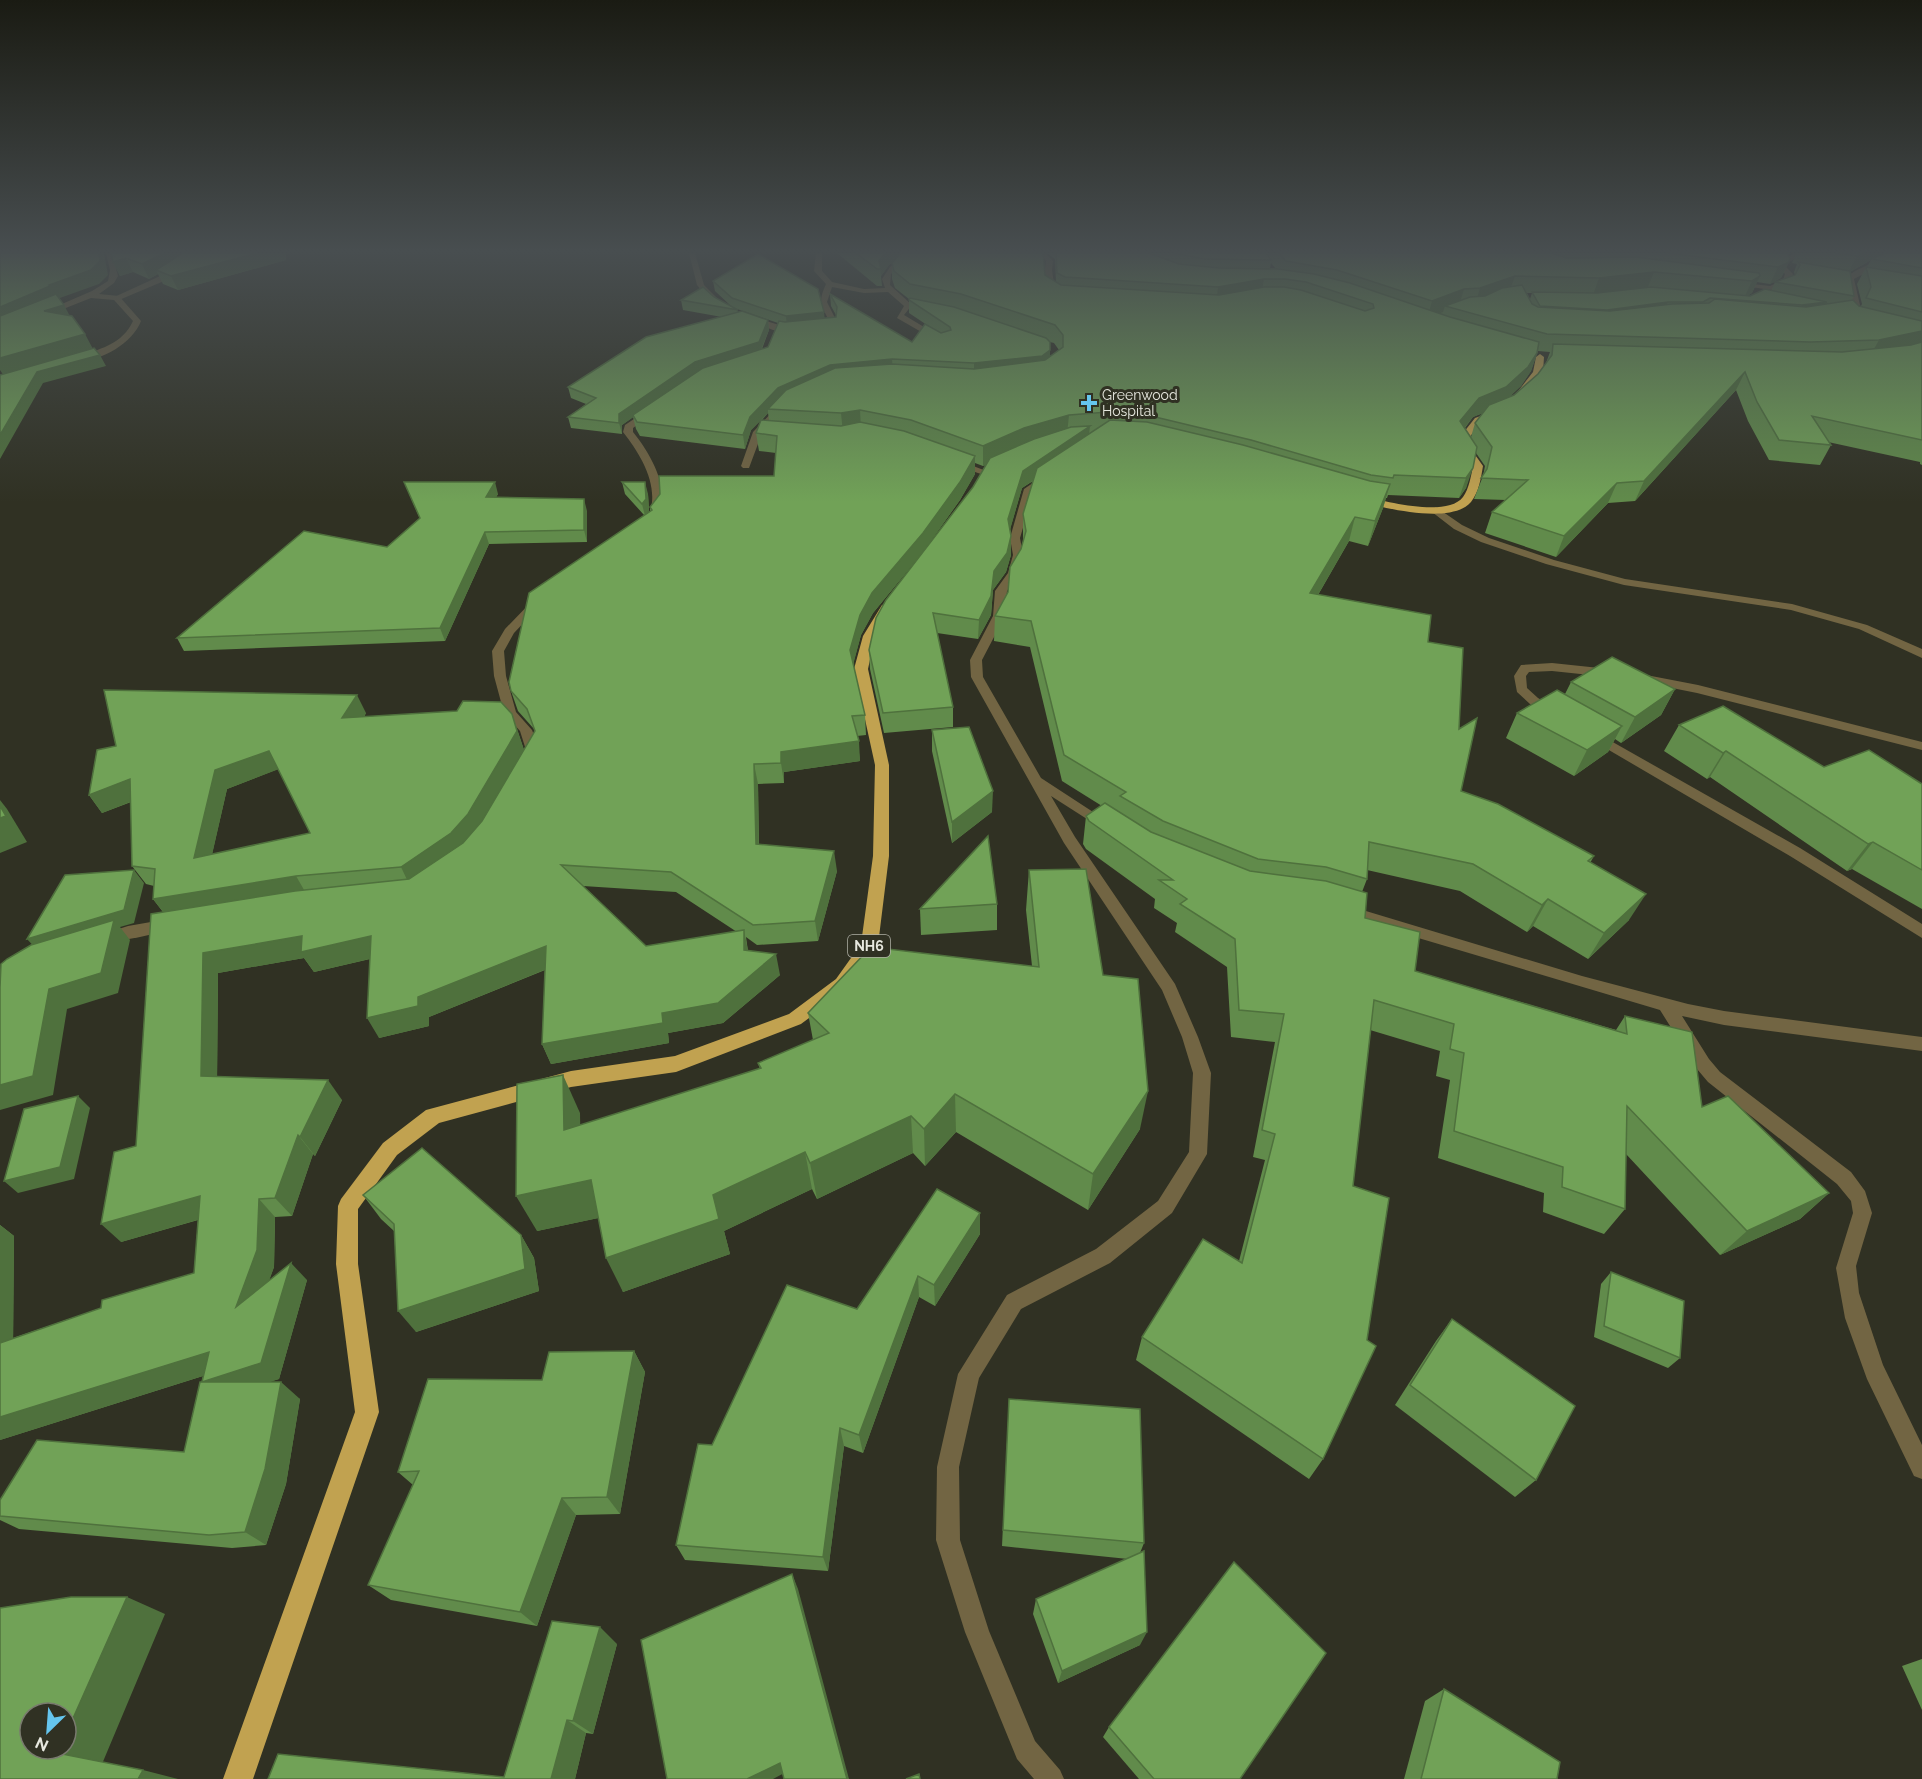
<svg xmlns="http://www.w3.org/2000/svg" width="1922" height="1779" viewBox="0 0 1922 1779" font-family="Raleway,sans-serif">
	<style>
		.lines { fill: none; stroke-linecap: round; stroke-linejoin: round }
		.service { fill: #726543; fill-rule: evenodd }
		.minor { fill: #726543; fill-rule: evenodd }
		.trunk { fill: #c1a250; fill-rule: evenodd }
		.wall { fill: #618b4b; fill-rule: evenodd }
		.shaded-wall { fill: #4f713d }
		.building { fill: #71a257; stroke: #4f713d; stroke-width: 1.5; fill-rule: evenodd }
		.poi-dot { fill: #65c5ee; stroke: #303123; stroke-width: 2 }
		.labels { text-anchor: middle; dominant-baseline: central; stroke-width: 6; stroke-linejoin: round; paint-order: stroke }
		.far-poi-label { font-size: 14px; fill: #e7e8df; stroke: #303123; text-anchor: start }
		.shield { fill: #303123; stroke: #b0b1a7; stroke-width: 1.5 }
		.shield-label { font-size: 14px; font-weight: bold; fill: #e7e8df }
	</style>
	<rect width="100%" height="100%" fill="#303123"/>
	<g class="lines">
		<polygon class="service" points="199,253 206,253 164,281 119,300 112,298 158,277"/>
		<g class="minor">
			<path d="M 106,253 L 112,253 L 118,276 L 114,283 L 99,294 L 119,296 L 141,321 C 132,344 100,362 76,361 L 76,357 C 98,350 123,344 133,321 L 114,300 L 91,298 L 48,315 L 41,313 L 92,291 L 108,281 L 110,270 Z"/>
			<polygon points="689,253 695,253 704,285 718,299 718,303 712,303 697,285"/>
			<path d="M 816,253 L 822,253 L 822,271 L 832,282 L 864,289 L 885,288 L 882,279 L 890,267 L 906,253 L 912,253 L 908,260 L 891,274 L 890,285 L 912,305 L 904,315 L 944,339 L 937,341 L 897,318 L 904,306 L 888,292 L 864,293 L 832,287 L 827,302 L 838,324 L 819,330 L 819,326 L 830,323 C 822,305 817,304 826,284 L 814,271 Z"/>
			<path d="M 1039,253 L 1045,253 L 1053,261 L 1052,270 L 1056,297 L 1050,297 C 1043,288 1044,272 1046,261 Z"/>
			<polygon points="1796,253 1804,253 1784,265 1793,274 1789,283 1771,290 1731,284 1735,282 1770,286 1783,280 1785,274 1777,265 1782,259"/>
			<polygon points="1894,253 1902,253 1854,279 1860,305 1856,313 1838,316 1838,312 1850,309 1852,305 1847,276 1857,270"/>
			<polygon points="750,316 799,331 795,333 773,330 747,320 747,316"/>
			<polygon points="780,404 787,406 762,433 749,468 743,468 741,466 753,432"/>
			<path d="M 649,409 L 652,410 L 652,414 L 633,428 L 633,432 C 650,453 672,490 658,517 L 654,518 L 649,515 C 660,486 641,455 623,432 L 625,425 Z"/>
			<polygon points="954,461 960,461 989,472 984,475 954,465"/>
			<polygon points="1049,472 1054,475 1052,477 1034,490 1020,538 1023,555 1018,573 1007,591 1005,616 982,660 983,677 1041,778 1113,825 1111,828 1101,828 1051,796 1075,837 1175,984 1198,1037 1211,1073 1207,1154 1172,1213 1110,1263 1021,1309 979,1378 959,1467 960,1540 989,1631 1035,1741 1060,1770 1064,1779 1034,1779 1017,1759 965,1632 936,1540 937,1467 958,1374 1007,1295 1096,1249 1158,1201 1189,1152 1193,1073 1182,1037 1162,990 1064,843 971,677 970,660 993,616 995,591 1008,573 1013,555 1010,538 1024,489"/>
			<polygon points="1436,507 1462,525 1489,538 1554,560 1625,579 1792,604 1867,625 1922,649 1922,658 1859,629 1791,610 1624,585 1546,564 1481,542 1454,529 1432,512 1431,510"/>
			<polygon points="539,597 545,600 514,633 504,651 506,676 516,712 532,730 540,750 533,761 528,762 521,758 526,750 520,731 504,713 494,676 492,651 505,629 535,598"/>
			<polygon points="1552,663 1609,669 1615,673 1609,677 1552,671 1529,672 1526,676 1527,688 1538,698 1557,709 1559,712 1557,715 1553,716 1530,704 1517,692 1514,676 1521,665"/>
			<polygon points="1641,674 1698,685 1922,742 1922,750 1697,693 1637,681 1635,678"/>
			<polygon points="1595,732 1800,848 1922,924 1922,938 1790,856 1590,739 1588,736 1590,733"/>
			<polygon points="1346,905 1582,976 1688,1004 1724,1011 1922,1037 1922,1051 1724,1025 1682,1016 1709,1059 1720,1072 1851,1172 1865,1191 1872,1213 1856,1266 1859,1293 1883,1365 1922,1445 1922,1479 1914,1476 1867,1379 1845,1318 1836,1268 1853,1213 1851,1201 1837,1184 1708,1082 1697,1069 1660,1010 1341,915 1338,911 1341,907"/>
			<path d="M 168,919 L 173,921 L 176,925 L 173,929 C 163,932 107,945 100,943 L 98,939 L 100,935 L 128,926 Z"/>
		</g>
		<g class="trunk">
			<polygon points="1540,354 1544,357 1543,372 1523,397 1517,397 1515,395 1533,372 1536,357"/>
			<path d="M 1492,412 L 1495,413 L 1495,417 L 1481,422 L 1466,442 L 1483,466 C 1481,478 1479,492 1471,502 C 1451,525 1386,508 1360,502 L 1359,500 L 1364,497 C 1386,501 1447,518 1463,497 C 1469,489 1471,476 1473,466 L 1456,442 L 1475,418 Z"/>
			<polygon points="886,604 892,608 875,636 868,669 889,765 889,856 878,945 848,989 801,1024 676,1072 571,1087 439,1123 397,1155 358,1209 358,1264 379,1412 253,1779 223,1779 355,1412 336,1264 338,1206 341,1199 383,1143 426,1110 571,1071 675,1056 789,1014 836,979 861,944 873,856 875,765 854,669 863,636 882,605"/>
		</g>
	</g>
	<g class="wall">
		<polygon points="111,253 286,260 178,290 163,284 158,274 149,279 133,272 120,276 113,262"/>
		<path d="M 837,253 L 1044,253 L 1043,262 L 1045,275 L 1056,282 L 1055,259 L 1047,253 L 1790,253 L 1788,254 L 1789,262 L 1781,278 L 1770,284 L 1757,282 L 1752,293 L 1747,296 L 1750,296 L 1771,291 L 1775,282 L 1795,275 L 1794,272 L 1797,264 L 1792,263 L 1796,253 L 1922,253 L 1922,465 L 1920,464 L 1920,462 L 1828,442 L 1831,445 L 1820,465 L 1769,460 L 1748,421 L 1736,390 L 1635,501 L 1608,503 L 1556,557 L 1485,533 L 1492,512 L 1506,500 L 1474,499 L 1483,476 L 1485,466 L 1476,453 L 1466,488 L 1459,498 L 1388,495 L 1387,498 L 1386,498 L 1383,508 L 1368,546 L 1349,541 L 1318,595 L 1428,642 L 1459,729 L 1461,791 L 1594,856 L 1590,863 L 1629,920 L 1588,959 L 1533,926 L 1527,932 L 1460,891 L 1367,870 L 1367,879 L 1362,892 L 1365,918 L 1415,971 L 1616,1030 L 1625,1016 L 1702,1107 L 1829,1193 L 1800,1219 L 1720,1255 L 1626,1154 L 1625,1209 L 1604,1234 L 1543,1212 L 1544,1193 L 1438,1158 L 1450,1080 L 1436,1076 L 1440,1051 L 1370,1030 L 1323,1459 L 1309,1479 L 1136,1360 L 1142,1337 L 1239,1261 L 1265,1160 L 1253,1157 L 1275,1042 L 1231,1037 L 1227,967 L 1175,932 L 1177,923 L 1154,908 L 1155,899 L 1086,849 L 1083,844 L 1086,816 L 1102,806 L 1062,781 L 1030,647 L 994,641 L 995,616 L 1008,592 L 1023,542 L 1023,514 L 1033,481 L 1022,488 L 1010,529 L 1011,536 L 1011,555 L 1006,572 L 993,590 L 991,615 L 978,639 L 937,633 L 953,707 L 953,727 L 884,733 L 870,669 L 869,650 L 973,487 L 986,465 L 983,466 L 975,463 L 975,474 L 960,500 L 923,552 L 873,613 L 861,635 L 853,664 L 865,715 L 866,735 L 857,736 L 860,761 L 784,772 L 784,783 L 758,784 L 759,844 L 837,871 L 818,941 L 757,945 L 746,937 L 748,951 L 780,975 L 723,1023 L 668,1033 L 669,1043 L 551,1064 L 542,1044 L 545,970 L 429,1017 L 429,1026 L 379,1038 L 370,959 L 314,972 L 304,958 L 218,973 L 217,1076 L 342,1100 L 315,1156 L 313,1154 L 292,1216 L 275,1217 L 274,1267 L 269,1280 L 307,1280 L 279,1379 L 268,1382 L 300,1399 L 286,1484 L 266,1545 L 232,1548 L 19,1529 L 0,1520 L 0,1500 L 184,1452 L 203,1376 L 0,1440 L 0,1225 L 14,1236 L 13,1338 L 101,1308 L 194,1273 L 198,1220 L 121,1242 L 136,1146 L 163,912 L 153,899 L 154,886 L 146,884 L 132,866 L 131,802 L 102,813 L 89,795 L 366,713 L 364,717 L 518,732 L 524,750 L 535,731 L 534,729 L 518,711 L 511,691 L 644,515 L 625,494 L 622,482 L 648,494 L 649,511 L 647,513 L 650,511 L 650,507 L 774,476 L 776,453 L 759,451 L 756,433 L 761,420 L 751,430 L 745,449 L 640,436 L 636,429 L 633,417 L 622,425 L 622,434 L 571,428 L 568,417 L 586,404 L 571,398 L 568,387 L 722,317 L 683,310 L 681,300 L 714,297 L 732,307 L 715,291 L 713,281 L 825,318 L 836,317 L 836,315 L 831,306 L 830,294 L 912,342 L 933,329 L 909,313 L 909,299 L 895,288 L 892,279 L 892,263 L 889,265 L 881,276 L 882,286 L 877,286 ZM 1871,260 L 1867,267 L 1866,267 L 1857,284 L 1862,304 L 1861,306 L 1859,306 L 1852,300 L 1854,296 L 1850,272 ZM 1271,263 L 1276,269 L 1270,268 ZM 1527,293 L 1532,293 L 1530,299 ZM 737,309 L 778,323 L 768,347 L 762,349 L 769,330 L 768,320 L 738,312 ZM 1050,342 L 1054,343 L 1059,350 L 1050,356 ZM 1538,351 L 1550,352 L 1546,363 L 1538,374 L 1514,395 L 1509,397 L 1521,386 L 1531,371 ZM 768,413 L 769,420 L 762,420 ZM 1483,413 L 1475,423 L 1471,437 L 1465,428 L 1473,417 ZM 278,769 L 310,833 L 212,854 L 227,789 ZM 583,886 L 676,892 L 737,932 L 646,946 Z"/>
		<polygon points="404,482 498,494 496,497 587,511 587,542 489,544 445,641 184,651 177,638 387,547 420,519"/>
		<polygon points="1571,682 1675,689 1661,715 1621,743 1615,739 1608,752 1574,776 1506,738 1517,713 1565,694"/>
		<polygon points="1679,725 1824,767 1922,784 1922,909 1852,869 1847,871 1710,777 1707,779 1664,751"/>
		<polygon points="932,730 992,812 952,843 932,751"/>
		<polygon points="1029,870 1103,975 1140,1129 1088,1210 956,1132 925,1166 913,1153 817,1199 812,1189 724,1231 730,1254 623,1292 598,1218 537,1231 580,1113 580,1125 760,1069 758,1063 813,1040 808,1013 1032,966 1026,910"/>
		<polygon points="997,904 997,930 921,935 920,909"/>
		<polygon points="363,1195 521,1235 534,1258 539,1291 416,1332 394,1231 381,1219"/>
		<polygon points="980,1213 980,1234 935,1306 919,1297 863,1453 844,1446 828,1571 685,1560 676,1545 712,1445 857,1309"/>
		<polygon points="1611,1272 1680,1358 1668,1368 1594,1337 1601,1284"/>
		<polygon points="1452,1319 1536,1480 1515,1497 1395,1405 1436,1341"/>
		<polygon points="634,1351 645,1372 620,1514 576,1515 537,1626 391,1600 368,1585 413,1485 398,1472 542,1380"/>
		<polygon points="1009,1399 1144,1543 1140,1553 1140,1645 1058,1683 1033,1614 1036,1599 1128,1559 1002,1546"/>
		<polygon points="617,1644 593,1734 586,1733 575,1779 268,1779 504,1777"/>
		<polygon points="1922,1659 1922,1710 1902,1666"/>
		<polygon points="1444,1689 1557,1779 1404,1779 1425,1701"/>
		<polygon points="1109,1727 1240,1779 1139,1779 1103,1737"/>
	</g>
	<g class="shaded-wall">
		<polygon points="99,253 104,253 108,275 99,284 57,299 0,326 0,307"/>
		<polygon points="164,253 195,253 156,270 158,274 149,279 142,264"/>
		<polygon points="257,253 286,253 286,260 178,290 171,276"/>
		<polygon points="885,253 903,253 889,265 881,276 879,261"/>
		<polygon points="1864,253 1897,253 1880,255 1848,273 1857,256"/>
		<polygon points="126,258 133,272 120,276 113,262"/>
		<polygon points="1789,262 1781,278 1770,284 1778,267"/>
		<polygon points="1654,272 1647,289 1593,295 1599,278"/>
		<polygon points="1515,276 1509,293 1475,305 1480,288"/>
		<polygon points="1760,276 1752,293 1744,298 1752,281"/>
		<polygon points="1264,279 1261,296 1216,304 1218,287"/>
		<polygon points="1464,289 1459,306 1445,306 1443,312 1427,319 1432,301"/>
		<polygon points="1668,302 1664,312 1603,320 1607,310"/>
		<polygon points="1827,302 1821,312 1797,315 1802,305"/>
		<polygon points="64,305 72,320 44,311"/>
		<polygon points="824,312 825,322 787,327 786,316"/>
		<polygon points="768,320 769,330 760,352 697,373 622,425 622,434 619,423 619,414 695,362"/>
		<polygon points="1922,331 1922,346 1869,358 1879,340"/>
		<polygon points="85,334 93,349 4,376 0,370 0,346"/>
		<polygon points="1050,350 1050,363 974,377 974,363"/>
		<polygon points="1537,353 1531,371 1521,386 1500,406 1473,417 1454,441 1460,421 1479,398"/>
		<polygon points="100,355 106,366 43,383 0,459 0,435 37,372"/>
		<polygon points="892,359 893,372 768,409 768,413 751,430 745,449 743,435 750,417 778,388 830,365"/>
		<polygon points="1745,372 1736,390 1635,501 1644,481"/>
		<polygon points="860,410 861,429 843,433 841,413"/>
		<polygon points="1069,415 1067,434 1023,448 983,466 983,446 1024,428"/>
		<polygon points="1090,426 1088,443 1022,488 1008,537 1008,519 1023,471"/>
		<polygon points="975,456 975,474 960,500 923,552 873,613 861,635 852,669 850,650 860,615 872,593"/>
		<polygon points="1473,468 1466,488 1459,498 1466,478"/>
		<polygon points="495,482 498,494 490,509 486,497"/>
		<polygon points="645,482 648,494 649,511 645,516 642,504"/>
		<polygon points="1617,483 1608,503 1556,557 1564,536"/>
		<polygon points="1390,484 1383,508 1368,546 1375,521"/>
		<polygon points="584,499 587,511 587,542 584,530"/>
		<polygon points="1355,517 1349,541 1304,619 1310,593"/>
		<polygon points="485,532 489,544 445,641 440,628"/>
		<polygon points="1011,536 1011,555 1006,572 993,590 991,615 978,639 979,620 994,571"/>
		<polygon points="1675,689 1661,715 1621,743 1635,717"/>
		<polygon points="357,695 366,713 351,737 342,718"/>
		<polygon points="512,714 524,750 476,833 410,886 401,867"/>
		<polygon points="1622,726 1608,752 1574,776 1587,750"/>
		<polygon points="859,741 860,761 784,772 784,783 781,763 781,752"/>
		<polygon points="269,751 279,769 227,789 207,877 194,858 215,770"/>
		<polygon points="1726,751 1710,777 1707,779 1723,753"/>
		<polygon points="754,764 758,784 759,864 756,844"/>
		<polygon points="130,779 143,797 102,813 89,795"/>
		<polygon points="993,791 992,812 952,843 952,822"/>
		<polygon points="0,800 7,809 27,842 0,853"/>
		<polygon points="1873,842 1852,869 1847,871 1868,844"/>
		<polygon points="834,851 837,871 818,941 815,921"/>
		<polygon points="134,870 144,883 134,923 120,927 130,940 118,993 67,1009 53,1095 0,1110 0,1085 49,989 39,952 27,939"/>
		<polygon points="296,876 307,895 167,917 153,899"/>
		<polygon points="1646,894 1629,920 1588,959 1604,933"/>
		<polygon points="1548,899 1533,926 1527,932 1542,905"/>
		<polygon points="744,930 748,951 748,971 744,950"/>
		<polygon points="302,936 371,936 382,956 314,972 304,958 218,973 217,1095 201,1076 203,953"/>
		<polygon points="546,946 554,966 429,1017 429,1026 379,1038 367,1018"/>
		<polygon points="776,954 780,975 723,1023 668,1033 669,1043 551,1064 542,1044"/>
		<polygon points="563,1075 580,1113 581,1167 564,1130"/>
		<polygon points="328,1080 342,1100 315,1156 300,1137"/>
		<polygon points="1148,1091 1140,1129 1088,1210 1093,1174"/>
		<polygon points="955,1094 956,1132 925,1166 924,1129"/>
		<polygon points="78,1096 90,1108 74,1179 18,1193 4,1181"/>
		<polygon points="911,1116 913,1153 817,1199 810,1163"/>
		<polygon points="298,1135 313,1154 292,1216 275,1198"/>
		<polygon points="805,1152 812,1189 724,1231 730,1254 623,1292 606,1258 713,1195"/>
		<polygon points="591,1180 608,1216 537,1231 516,1196"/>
		<polygon points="1829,1193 1800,1219 1720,1255 1747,1231"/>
		<polygon points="200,1196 218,1214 121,1242 101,1224"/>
		<polygon points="259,1199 275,1217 274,1267 254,1324 236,1307"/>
		<polygon points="980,1213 980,1234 935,1306 934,1285"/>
		<polygon points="0,1225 14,1236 13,1363 0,1354"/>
		<polygon points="521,1235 534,1258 539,1291 416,1332 398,1311"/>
		<polygon points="291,1263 307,1280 279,1379 222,1398 202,1382"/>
		<polygon points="918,1276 919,1297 863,1453 859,1435"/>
		<polygon points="634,1351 645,1372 620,1514 607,1497"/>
		<polygon points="209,1352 228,1368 0,1440 0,1417"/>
		<polygon points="281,1382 300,1399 286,1484 266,1545 245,1532"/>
		<polygon points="840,1428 844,1446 828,1571 823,1557"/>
		<polygon points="562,1498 576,1515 537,1626 520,1612"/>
		<polygon points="792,1574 798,1589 849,1779 847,1779"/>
		<polygon points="127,1597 165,1614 102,1764 57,1753 59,1749 66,1749 66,1734"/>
		<polygon points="600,1627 617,1644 593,1734 573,1721"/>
		<polygon points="1147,1632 1140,1645 1058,1683 1062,1671"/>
		<polygon points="567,1720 586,1733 575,1779 551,1779"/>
		<polygon points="780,1763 788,1771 773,1779 747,1779"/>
		<polygon points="143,1770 178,1779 138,1779"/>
	</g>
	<g class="building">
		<polygon points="0,253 99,253 100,261 91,270 49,285 50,286 0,307"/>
		<polygon points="111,253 164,253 142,264 126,258 113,262"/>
		<polygon points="183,253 257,253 171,276 156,270"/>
		<polygon points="856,253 885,253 879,261 881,269 877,269"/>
		<polygon points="901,253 1043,253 1045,275 1061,285 1219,295 1264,287 1284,287 1301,290 1365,311 1374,308 1373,304 1306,282 1285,279 1264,279 1218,287 1065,277 1057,273 1056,253 1149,253 1179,264 1219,268 1278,269 1314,274 1350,283 1450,317 1539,342 1537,353 1528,367 1506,387 1479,398 1460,421 1477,447 1473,468 1466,478 1394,475 1393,478 1371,475 1251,440 1147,415 1108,412 1069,415 1024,428 983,446 911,420 860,410 841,413 768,409 786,390 835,368 892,364 974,369 1045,360 1063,347 1063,335 1055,325 961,294 910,284 894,271 892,263"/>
		<polygon points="1173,253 1266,253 1271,260 1205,259"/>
		<polygon points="1279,253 1552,253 1566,258 1636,257 1759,273 1760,276 1752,281 1654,272 1599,278 1515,276 1480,288 1464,289 1432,301 1337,270 1286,261"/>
		<polygon points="1668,253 1787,253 1790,258 1789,262 1778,267"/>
		<polygon points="1836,253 1864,253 1857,256"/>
		<polygon points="1885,253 1922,253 1922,268 1872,259"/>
		<polygon points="758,254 818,289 824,312 786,316 732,298 713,281"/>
		<polygon points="1798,262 1850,271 1854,296 1775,282 1795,275 1800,265"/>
		<polygon points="1866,267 1922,276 1922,312 1866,298 1871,287"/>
		<polygon points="1522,285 1532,304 1538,307 1610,311 1672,304 1709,303 1715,299 1806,307 1853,300 1859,306 1922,321 1922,331 1879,340 1810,342 1547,334 1445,306 1470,297 1485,296 1502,288"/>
		<polygon points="703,287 714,297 738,310 681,300"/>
		<polygon points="1651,287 1750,296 1765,289 1827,302 1802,305 1710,298 1703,302 1668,302 1607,310 1540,306 1532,292 1597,293"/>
		<polygon points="56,294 64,305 44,311 72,316 85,334 0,358 0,316"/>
		<polygon points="830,294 912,342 925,324 941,333 951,330 950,327 909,300 910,298 954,307 1046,338 1050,342 1050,350 1042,356 974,363 892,359 830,365 778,388 750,417 743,435 637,422 633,415 703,368 768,347 779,321 785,322 836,317 837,307"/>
		<polygon points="742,311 768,320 759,342 695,362 619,414 619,423 568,417 596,398 568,387 646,337"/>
		<polygon points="1922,342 1922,440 1812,416 1831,445 1779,440 1757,402 1745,372 1644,481 1617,483 1564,536 1492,512 1528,480 1481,478 1487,469 1492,447 1475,423 1489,405 1514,395 1538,374 1552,355 1553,344 1842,352 1911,345"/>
		<polygon points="94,348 100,355 37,372 0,435 0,375"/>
		<polygon points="761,420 841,426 860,422 904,431 975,456 960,482 923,533 872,593 860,615 850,650 865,715 852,716 859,741 781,752 781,763 754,764 756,844 834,851 815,921 753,925 671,872 561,865 646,946 744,930 744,950 776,954 718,1003 662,1013 663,1023 542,1044 546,946 418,997 418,1006 367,1018 371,936 301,952 302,936 203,953 201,1076 328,1080 300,1137 298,1135 275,1198 259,1199 257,1250 236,1307 291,1263 261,1363 202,1382 209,1352 0,1417 0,1343 101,1308 102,1300 194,1273 200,1196 101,1224 114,1152 136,1146 151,914 295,891 409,879 463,843 482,821 535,731 527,709 511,691 509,682 529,593 652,510 650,507 660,494 659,476 774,476 777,436 756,433"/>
		<polygon points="1110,420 1147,422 1243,445 1370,481 1390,484 1375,521 1355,517 1310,593 1431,615 1428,642 1463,648 1459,729 1477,718 1461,791 1498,804 1594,856 1588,861 1646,894 1604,933 1548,899 1542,905 1473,864 1369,842 1367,879 1326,867 1258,859 1163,821 1120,796 1126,792 1064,755 1031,621 995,616 1008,592 1010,567 1021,549 1026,531 1023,514 1037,468"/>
		<polygon points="1090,426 1023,471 1008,519 1011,536 1007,553 994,571 991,596 979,620 933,613 953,707 883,713 869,650 876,618 886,600 973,487 990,458 1034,439 1071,427"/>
		<polygon points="404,482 495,482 486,497 584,499 584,530 485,532 440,628 177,638 304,531 387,547 420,518"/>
		<polygon points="622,482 645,482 646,499 642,504"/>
		<polygon points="1612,657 1675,689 1635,717 1571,682"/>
		<path d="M 104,690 L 357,695 L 342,718 L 457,711 L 463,701 L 501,702 L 512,714 L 517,731 L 468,814 L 451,833 L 401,867 L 296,876 L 153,899 L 155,869 L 132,866 L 130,779 L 89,795 L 97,750 L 116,746 ZM 269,751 L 310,833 L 194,858 L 215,770 Z"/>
		<polygon points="1557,690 1622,726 1587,750 1517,713"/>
		<polygon points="1723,706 1824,767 1869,750 1922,784 1922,870 1873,842 1868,844 1726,751 1723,753 1679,725"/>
		<polygon points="969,727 993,791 952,822 932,730"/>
		<polygon points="1105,803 1151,832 1250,871 1326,881 1367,893 1365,918 1420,932 1415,971 1627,1034 1625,1016 1692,1032 1702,1107 1728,1096 1829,1193 1747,1231 1627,1106 1625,1209 1562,1187 1563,1167 1454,1131 1464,1053 1450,1049 1454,1024 1374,1000 1353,1186 1389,1198 1367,1340 1376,1346 1323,1459 1142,1337 1203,1239 1242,1263 1275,1134 1262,1130 1284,1014 1239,1010 1235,939 1180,904 1187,899 1159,880 1173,880 1089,821 1086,816"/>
		<polygon points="0,806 6,816 0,818"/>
		<polygon points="988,836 997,904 920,909"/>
		<polygon points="1086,869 1103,975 1138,979 1148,1091 1093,1174 955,1094 924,1129 911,1116 810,1163 805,1152 713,1195 719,1219 606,1258 591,1180 516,1196 517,1084 563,1075 564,1130 761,1068 758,1063 829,1033 808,1013 871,947 1039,967 1029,870"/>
		<polygon points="134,870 124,910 27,939 65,875"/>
		<polygon points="114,920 101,973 49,989 33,1076 0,1085 0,987 1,964 7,959 31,945"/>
		<polygon points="78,1096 60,1167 4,1181 24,1109"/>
		<polygon points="422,1148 521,1235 525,1269 398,1311 394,1224 363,1195"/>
		<polygon points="937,1189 980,1213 934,1285 918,1276 859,1435 840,1428 823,1557 676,1545 698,1444 712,1445 787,1285 857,1309"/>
		<polygon points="1611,1272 1684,1301 1680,1358 1604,1326"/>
		<polygon points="1452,1319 1575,1406 1536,1480 1410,1385"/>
		<polygon points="634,1351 607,1497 562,1498 520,1612 368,1585 419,1471 398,1472 428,1379 542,1380 549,1352"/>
		<polygon points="200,1382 281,1382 265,1469 245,1532 209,1535 0,1516 0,1500 37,1440 184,1452"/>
		<polygon points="1009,1399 1140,1409 1144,1543 1003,1530"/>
		<polygon points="1144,1551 1147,1632 1062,1671 1036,1599"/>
		<polygon points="1234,1562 1326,1653 1240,1779 1154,1779 1109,1727"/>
		<polygon points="792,1574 847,1779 784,1779 780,1763 747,1779 667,1779 641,1640"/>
		<polygon points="71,1597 127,1597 66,1734 66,1713 30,1713 30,1749 59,1749 57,1753 143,1770 138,1779 0,1779 0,1608"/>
		<polygon points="552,1621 600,1627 573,1721 567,1720 551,1779 268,1779 278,1754 504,1777"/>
		<polygon points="1444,1689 1560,1762 1557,1779 1421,1779"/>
		<polygon points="919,1774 920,1779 906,1779"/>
	</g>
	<linearGradient id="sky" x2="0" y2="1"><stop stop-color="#1a1b13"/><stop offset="0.5" stop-color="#484e50"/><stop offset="1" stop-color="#484e50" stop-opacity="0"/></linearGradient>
	<rect width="1922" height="502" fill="url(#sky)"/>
	<path class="poi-dot" d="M1086 394h6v6h6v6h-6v6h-6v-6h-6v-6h6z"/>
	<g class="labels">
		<g class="far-poi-label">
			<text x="1102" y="395">Greenwood<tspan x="1102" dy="16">Hospital</tspan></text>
		</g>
		<rect class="shield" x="848" y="935" width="42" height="22" rx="4.5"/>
		<g class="shield-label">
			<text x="869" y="946">NH6</text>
		</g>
	</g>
	<g transform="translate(48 1731) rotate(205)"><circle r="28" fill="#303123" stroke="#797a6e" stroke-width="1.5"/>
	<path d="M0-4.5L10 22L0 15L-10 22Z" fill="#65c5ee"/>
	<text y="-9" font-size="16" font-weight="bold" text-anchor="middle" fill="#e7e8df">N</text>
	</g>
</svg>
